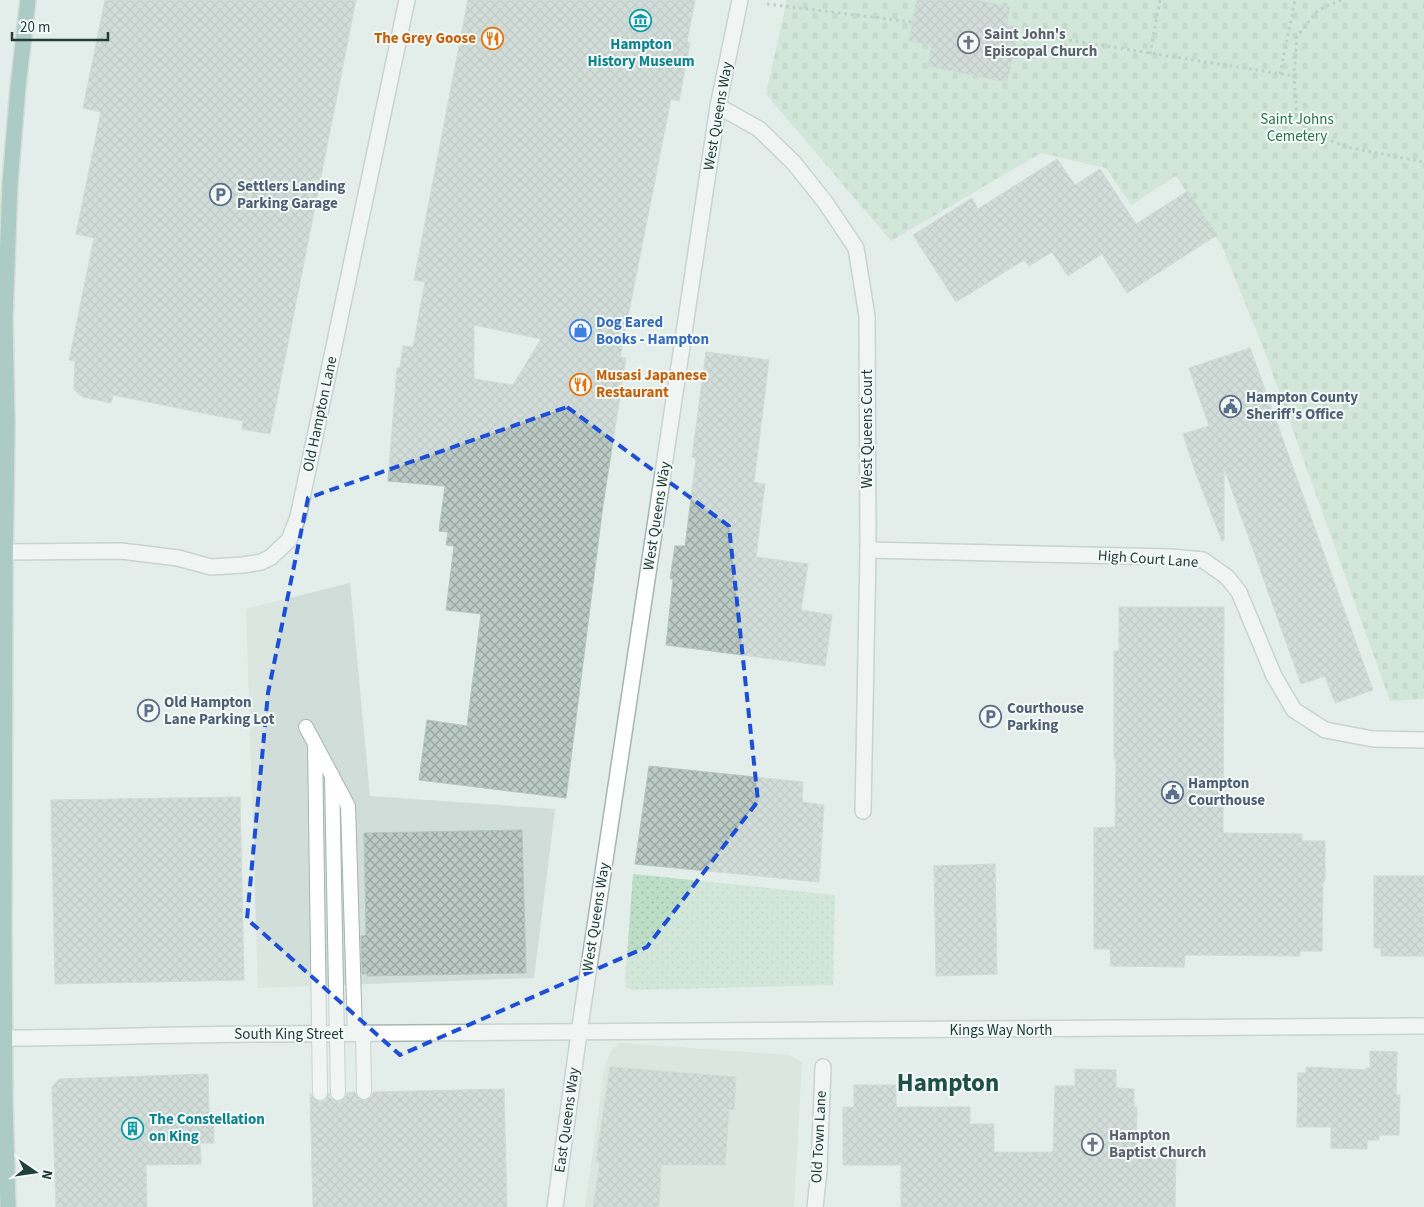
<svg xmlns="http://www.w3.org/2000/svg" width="1424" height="1207" viewBox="0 0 1424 1207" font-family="'Source Sans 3',sans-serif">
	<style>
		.built { fill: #d1ddd8 }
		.green { fill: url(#green-dots) }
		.cemetery { fill: url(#cemetery-stones) }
		.building { fill: url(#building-cross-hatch); stroke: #b5c6c0; fill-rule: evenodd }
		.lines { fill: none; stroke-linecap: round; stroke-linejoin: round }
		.service-casing { stroke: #a5b5b0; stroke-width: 16 }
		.pedestrian-casing { stroke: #a5b5b0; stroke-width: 18 }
		.minor-casing { stroke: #a5b5b0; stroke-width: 18 }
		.primary-casing { stroke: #c1c9c7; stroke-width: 18 }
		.path { stroke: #83b0a5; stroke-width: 3; stroke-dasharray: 2.5 4; stroke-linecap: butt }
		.service { stroke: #fff; stroke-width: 14 }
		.pedestrian { stroke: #fff; stroke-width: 15 }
		.minor { stroke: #fff; stroke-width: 15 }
		.primary { stroke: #67a297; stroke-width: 15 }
		.marked { fill: none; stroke: #1d4ed8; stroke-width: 4; stroke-dasharray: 10 6; stroke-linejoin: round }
		.labels { text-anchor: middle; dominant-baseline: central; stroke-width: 4; stroke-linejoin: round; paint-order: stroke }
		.worship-label { font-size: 15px; font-weight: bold; fill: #5b616d; stroke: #f3f9f7; text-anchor: start }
		.food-label { font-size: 15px; font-weight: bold; fill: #c56008; stroke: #f3f9f7; text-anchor: end }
		.culture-label { font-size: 15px; font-weight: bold; fill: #0d838f; stroke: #f3f9f7 }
		.street-label { font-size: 15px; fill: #223e38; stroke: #f3f9f7 }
		.park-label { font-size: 15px; fill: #2c754d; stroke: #f3f9f7 }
		.service-label { font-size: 15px; font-weight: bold; fill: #4e5e75; stroke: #f3f9f7; text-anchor: start }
		.shop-label { font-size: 15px; font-weight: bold; fill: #366cbe; stroke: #f3f9f7; text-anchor: start }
		.town-label { font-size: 25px; font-weight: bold; fill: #1e5047; stroke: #f3f9f7 }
	</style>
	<defs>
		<pattern id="green-dots" width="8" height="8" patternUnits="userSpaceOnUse" patternTransform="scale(1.25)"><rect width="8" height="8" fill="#bcdec7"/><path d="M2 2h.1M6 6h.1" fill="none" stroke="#a1c0ac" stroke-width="1.8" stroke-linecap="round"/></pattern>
		<pattern id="cemetery-stones" width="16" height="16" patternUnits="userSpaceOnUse" patternTransform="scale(1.25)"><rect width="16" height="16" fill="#bcdec7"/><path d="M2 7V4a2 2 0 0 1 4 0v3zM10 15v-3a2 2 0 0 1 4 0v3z" fill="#a1c0ac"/></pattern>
		<pattern id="building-cross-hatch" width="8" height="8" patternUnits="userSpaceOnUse" patternTransform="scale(1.25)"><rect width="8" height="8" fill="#bbcac5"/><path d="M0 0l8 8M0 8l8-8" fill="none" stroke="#98a5a1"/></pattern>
	</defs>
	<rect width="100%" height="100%" fill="#e3ede9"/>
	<g class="built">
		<polygon points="350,583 370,796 555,809 534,978 258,988 246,609"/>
		<polygon points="620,1043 789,1055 802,1063 794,1207 585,1207 605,1064 611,1051"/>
	</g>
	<polygon class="green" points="633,874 835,895 833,985 633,990 626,987 625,982"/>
	<polygon class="cemetery" points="787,0 1424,0 1424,699 1390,701 1263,347 1222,246 1176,176 1131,205 1106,168 1041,153 891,241 766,94"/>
	<g class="building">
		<polygon points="105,0 356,0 270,434 242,429 243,421 113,395 111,403 83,397 74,390 75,361 69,360 94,238 76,234 101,112 83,108"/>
		<path d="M 468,0 L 695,0 L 687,42 L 690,43 L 679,101 L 671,99 L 620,357 L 626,358 L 603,505 L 566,798 L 419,780 L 427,720 L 467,726 L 481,614 L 446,610 L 454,546 L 446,545 L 448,532 L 439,531 L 445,486 L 388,481 L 397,368 L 400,368 L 403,346 L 413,347 L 425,282 L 414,280 ZM 474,325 L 541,339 L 513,385 L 474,379 Z"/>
		<polygon points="917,0 975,0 1010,7 1006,25 1019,27 1007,82 928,66 932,45 909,41"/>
		<polygon points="1057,159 1075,185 1100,169 1136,224 1188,191 1217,235 1127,293 1102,254 1068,276 1052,252 1029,266 1024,260 956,302 913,235 972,198 978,209"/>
		<polygon points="1250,348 1373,690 1335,703 1325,676 1301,684 1224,468 1224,540 1222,541 1195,471 1183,434 1209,426 1189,368"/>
		<polygon points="706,352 769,360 754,482 765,484 756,557 808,564 801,610 832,615 825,666 666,645 673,579 670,579 675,546 685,546 696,458 692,457"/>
		<polygon points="1119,607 1224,607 1223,833 1302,834 1302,841 1325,841 1325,881 1323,881 1322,951 1300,951 1300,956 1185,955 1184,967 1111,966 1110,949 1094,949 1094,828 1115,827 1116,759 1114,759 1114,651 1119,651"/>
		<polygon points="649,766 803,782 802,802 824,805 819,882 635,864"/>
		<polygon points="240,797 244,980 55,984 51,800"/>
		<polygon points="522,830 526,973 367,976 367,974 362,974 361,936 366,935 364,833"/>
		<polygon points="995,864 997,974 936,976 934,866"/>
		<polygon points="1374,876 1424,876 1424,956 1381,956 1381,948 1374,948"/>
		<polygon points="1370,1051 1397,1052 1396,1095 1400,1095 1399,1135 1379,1135 1379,1140 1367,1140 1367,1149 1331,1148 1331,1127 1297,1127 1298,1073 1306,1073 1306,1067 1366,1070 1366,1068 1370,1068"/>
		<polygon points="610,1067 736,1077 734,1110 729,1109 725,1165 661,1165 659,1207 593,1207 600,1162 596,1161"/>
		<polygon points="1075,1069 1116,1070 1116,1088 1134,1089 1134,1107 1137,1107 1136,1152 1176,1153 1175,1207 901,1207 901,1165 843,1165 843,1107 854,1107 854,1085 896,1085 896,1107 970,1107 970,1124 994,1124 994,1152 1053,1152 1055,1086 1075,1086"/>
		<polygon points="208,1074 209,1112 213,1112 214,1143 200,1143 201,1164 146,1165 147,1207 56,1207 52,1087 59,1079"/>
		<polygon points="504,1089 507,1207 313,1207 310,1093 315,1100 321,1102 325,1100 329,1093 330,1097 333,1100 339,1102 345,1098 347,1093 355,1092 359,1099 365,1101 371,1097 373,1092"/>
	</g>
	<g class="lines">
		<defs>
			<g id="service">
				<polyline points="306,727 348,806 355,1034"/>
				<polyline points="315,744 320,1093"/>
				<polyline points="332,775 338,1093"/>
				<polyline points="363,1033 364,1092"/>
			</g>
			<polyline id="pedestrian" points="555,1207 579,1033"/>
			<g id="minor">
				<polyline points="718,106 759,129 794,163 825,202 856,248 867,316 868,550 863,811"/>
				<polyline points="868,550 1171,557 1203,560 1227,577 1239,592 1274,676 1294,710 1325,730 1373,739 1424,740"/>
				<polyline points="6,552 121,551 178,558 211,567 243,565 261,562 271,557 289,540 298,517 407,0"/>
				<polyline points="579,1033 718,106 740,0"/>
				<path d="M 0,1038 C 91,1038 181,1034 272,1034 C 656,1032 1040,1029 1424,1026"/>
				<polyline points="815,1207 819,1171 823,1067"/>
			</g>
			<polyline id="primary" points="8,1207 5,1100 4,928 5,581 7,424 5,319 10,183 18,87 28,0"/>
		</defs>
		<use href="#service" class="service-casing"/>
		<use href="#pedestrian" class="pedestrian-casing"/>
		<use href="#minor" class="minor-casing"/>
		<use href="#primary" class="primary-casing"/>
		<g class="path">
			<polyline points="1341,0 1318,10 1297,36 1294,76 1297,117 1316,135 1347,147 1424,162"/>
			<polyline points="767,4 912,22"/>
			<polyline points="1018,32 1294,76"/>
			<polyline points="1150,54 1160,0"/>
			<polyline points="1280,74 1295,0"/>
		</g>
		<use href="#service" class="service"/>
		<use href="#pedestrian" class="pedestrian"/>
		<use href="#minor" class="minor"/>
		<use href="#primary" class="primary"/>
	</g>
	<path d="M0 0H1424V1207H0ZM 567,407 L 729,526 L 758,801 L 647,947 L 400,1055 L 247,919 L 268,693 L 308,498 Z" fill="#e3ede9" fill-opacity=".55" fill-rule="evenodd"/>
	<path class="marked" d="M 567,407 L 729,526 L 758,801 L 647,947 L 400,1055 L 247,919 L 268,693 L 308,498 Z"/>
	<defs>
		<symbol id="museum-ring" viewBox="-11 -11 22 22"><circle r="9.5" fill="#f3f9f7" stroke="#0f9aa8" stroke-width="1.5"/><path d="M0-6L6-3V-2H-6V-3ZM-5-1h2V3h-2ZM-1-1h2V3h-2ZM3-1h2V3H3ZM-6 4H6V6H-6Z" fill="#0f9aa8"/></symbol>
		<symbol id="restaurant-ring" viewBox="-11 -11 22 22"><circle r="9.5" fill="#f3f9f7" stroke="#e8710a" stroke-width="1.5"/><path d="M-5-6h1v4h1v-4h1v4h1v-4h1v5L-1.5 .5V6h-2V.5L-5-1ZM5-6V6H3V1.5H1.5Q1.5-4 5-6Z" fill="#e8710a"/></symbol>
		<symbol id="church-ring" viewBox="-11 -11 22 22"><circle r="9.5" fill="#f3f9f7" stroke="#6b7280" stroke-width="1.5"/><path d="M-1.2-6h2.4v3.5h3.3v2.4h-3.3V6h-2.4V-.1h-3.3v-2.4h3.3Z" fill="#6b7280"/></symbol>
		<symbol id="parking-ring" viewBox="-11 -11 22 22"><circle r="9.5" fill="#f3f9f7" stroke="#5c6f8a" stroke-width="1.5"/><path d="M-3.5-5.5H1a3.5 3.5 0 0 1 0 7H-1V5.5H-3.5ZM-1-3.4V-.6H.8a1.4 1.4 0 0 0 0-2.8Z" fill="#5c6f8a"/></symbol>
		<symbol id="shop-ring" viewBox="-11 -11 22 22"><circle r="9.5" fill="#f3f9f7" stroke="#3f7fe0" stroke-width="1.5"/><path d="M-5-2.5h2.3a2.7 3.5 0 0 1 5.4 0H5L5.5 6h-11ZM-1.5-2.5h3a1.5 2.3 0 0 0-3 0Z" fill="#3f7fe0"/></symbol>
		<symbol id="civic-ring" viewBox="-11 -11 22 22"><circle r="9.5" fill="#f3f9f7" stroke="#5c6f8a" stroke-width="1.5"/><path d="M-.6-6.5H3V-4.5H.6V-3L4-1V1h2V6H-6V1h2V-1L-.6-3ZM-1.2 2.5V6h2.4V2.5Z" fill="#5c6f8a"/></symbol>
		<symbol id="building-ring" viewBox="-11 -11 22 22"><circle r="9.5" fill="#f3f9f7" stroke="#0f9aa8" stroke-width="1.5"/><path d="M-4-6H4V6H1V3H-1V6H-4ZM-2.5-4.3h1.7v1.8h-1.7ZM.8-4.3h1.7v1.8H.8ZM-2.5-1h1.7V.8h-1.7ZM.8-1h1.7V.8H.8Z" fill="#0f9aa8"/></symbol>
	</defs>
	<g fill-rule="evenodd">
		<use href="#museum-ring" x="628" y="8" width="25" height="25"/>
		<use href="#restaurant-ring" x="480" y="26" width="25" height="25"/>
		<use href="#church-ring" x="956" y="30" width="25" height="25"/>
		<use href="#parking-ring" x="208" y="182" width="25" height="25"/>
		<use href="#shop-ring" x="568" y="318" width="25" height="25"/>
		<use href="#restaurant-ring" x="568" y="372" width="25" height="25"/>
		<use href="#civic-ring" x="1218" y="394" width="25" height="25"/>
		<use href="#parking-ring" x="136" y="698" width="25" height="25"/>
		<use href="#parking-ring" x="978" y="704" width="25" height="25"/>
		<use href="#civic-ring" x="1160" y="780" width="25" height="25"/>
		<use href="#building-ring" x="120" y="1116" width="25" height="25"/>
		<use href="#church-ring" x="1080" y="1132" width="25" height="25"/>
	</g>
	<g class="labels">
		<g class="worship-label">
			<text x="984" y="34">Saint John's<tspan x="984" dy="17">Episcopal Church</tspan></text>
			<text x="1109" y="1135">Hampton<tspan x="1109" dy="17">Baptist Church</tspan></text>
		</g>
		<g class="food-label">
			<text x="476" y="38">The Grey Goose</text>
			<text x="596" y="375" text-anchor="start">Musasi Japanese<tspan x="596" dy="17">Restaurant</tspan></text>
		</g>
		<g class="culture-label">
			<text x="641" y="44">Hampton<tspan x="641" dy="17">History Museum</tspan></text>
			<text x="149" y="1119" text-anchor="start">The Constellation<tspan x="149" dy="17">on King</tspan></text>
		</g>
		<g class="street-label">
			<text transform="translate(718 116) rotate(-80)">West Queens Way</text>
			<text transform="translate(320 414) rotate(-78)">Old Hampton Lane</text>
			<text transform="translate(867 429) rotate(-90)">West Queens Court</text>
			<text transform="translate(657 516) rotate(-81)">West Queens Way</text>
			<text transform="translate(1148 559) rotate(4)">High Court Lane</text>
			<text transform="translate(596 917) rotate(-81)">West Queens Way</text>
			<text x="1001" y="1030">Kings Way North</text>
			<text x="289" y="1034">South King Street</text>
			<text transform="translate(567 1120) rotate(-82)">East Queens Way</text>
			<text transform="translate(819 1137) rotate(-87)">Old Town Lane</text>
		</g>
		<g class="park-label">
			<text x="1297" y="119">Saint Johns<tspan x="1297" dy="17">Cemetery</tspan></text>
		</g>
		<g class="service-label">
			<text x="237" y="186">Settlers Landing<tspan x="237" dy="17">Parking Garage</tspan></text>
			<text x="1246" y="397">Hampton County<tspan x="1246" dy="17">Sheriff's Office</tspan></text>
			<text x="164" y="702">Old Hampton<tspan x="164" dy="17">Lane Parking Lot</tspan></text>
			<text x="1007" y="708">Courthouse<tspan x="1007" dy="17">Parking</tspan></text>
			<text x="1188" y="783">Hampton<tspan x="1188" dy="17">Courthouse</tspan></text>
		</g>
		<g class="shop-label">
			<text x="596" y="322">Dog Eared<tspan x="596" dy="17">Books - Hampton</tspan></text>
		</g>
		<g class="town-label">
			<text x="948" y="1083">Hampton</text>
		</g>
	</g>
	<g transform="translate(35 1172) rotate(103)" stroke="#f3f9f7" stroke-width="4" paint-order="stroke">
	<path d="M0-4L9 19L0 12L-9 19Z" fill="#223e38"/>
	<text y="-8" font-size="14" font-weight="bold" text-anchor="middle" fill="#223e38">N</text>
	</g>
	<path d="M12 32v8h96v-8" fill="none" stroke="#223e38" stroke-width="2.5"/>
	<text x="20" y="32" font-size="15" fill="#223e38" stroke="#f3f9f7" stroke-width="4" paint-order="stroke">20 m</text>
</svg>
